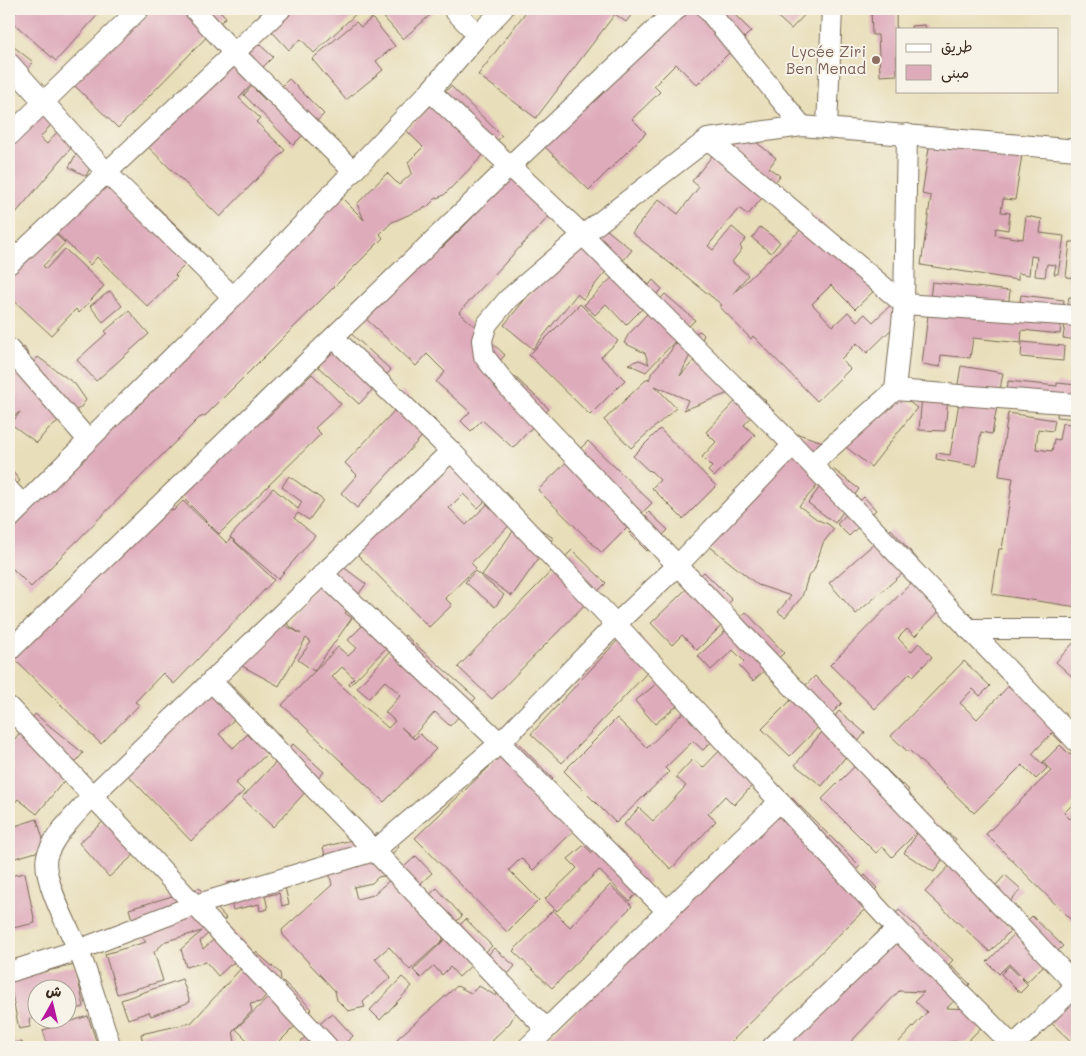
<svg xmlns="http://www.w3.org/2000/svg" width="1086" height="1056" viewBox="0 0 1086 1056" font-family="Mali,'Playpen Sans Arabic',sans-serif">
	<style>
		.building { fill: #deabbb }
		.lines { fill: none; stroke-linecap: round; stroke-linejoin: round }
		.street-casing { stroke: #786954; stroke-width: 22 }
		.street { stroke: #fff; stroke-width: 20 }
		.education-dot { fill: #8d6e63; stroke: #f7f3e8; stroke-width: 2 }
		.labels { text-anchor: middle; dominant-baseline: central; stroke-width: 4; stroke-linejoin: round; paint-order: stroke }
		.education-label { font-size: 15px; fill: #785e54; stroke: #f7f3e8; text-anchor: end }
	</style>
	<rect width="100%" height="100%" fill="#f7f3e8"/>
	<filter id="ink" filterUnits="userSpaceOnUse"><feTurbulence type="fractalNoise" baseFrequency=".02" numOctaves="2"/><feDisplacementMap in="SourceGraphic" scale="10" xChannelSelector="R" yChannelSelector="G"/><feConvolveMatrix kernelMatrix="1 2 1 2 8 2 1 2 1" color-interpolation-filters="sRGB"/></filter>
	<filter id="wash" filterUnits="userSpaceOnUse"><feTurbulence type="fractalNoise" baseFrequency=".0096" numOctaves="4" result="noise"/><feDisplacementMap in="SourceGraphic" scale="20" xChannelSelector="R" yChannelSelector="G"/><feGaussianBlur stdDeviation="1.12" result="paint"/><feColorMatrix in="noise" values="0 0 0 0 0 0 0 0 0 0 0 0 0 0 0 0 0 1.4 0 .05"/><feComposite in="paint" operator="in"/></filter>
	<g filter="url(#wash)">
		<rect width="100%" height="100%" fill="#e8deb9"/>
		<g id="blocks">
			<g class="building">
				<polygon points="14,9 103,9 56,61 9,19 17,11"/>
				<polygon points="146,9 218,9 226,17 118,128 72,83"/>
				<polygon points="282,9 359,9 360,10 314,53 301,39 289,50 265,24"/>
				<polygon points="383,9 437,9 403,39 379,12"/>
				<polygon points="528,9 636,9 626,22 615,14 536,118 478,75"/>
				<polygon points="678,9 729,9 751,31 697,85 676,64 654,86 660,92 632,119 646,133 589,190 542,144"/>
				<polygon points="769,9 810,9 791,29"/>
				<polygon points="871,9 896,9 897,75 880,76 878,35 872,35"/>
				<polygon points="372,18 395,46 376,61 383,70 346,100 312,59 356,22 361,27"/>
				<polygon points="925,25 926,29 911,29 911,26"/>
				<polygon points="247,33 273,57 261,69 272,80 260,93 255,90 266,101 289,79 324,114 293,145 244,95 252,86 251,85 239,98 260,118 256,122 285,150 220,217 142,141"/>
				<polygon points="9,43 33,62 15,84 9,79"/>
				<polygon points="451,86 502,136 444,195 435,199 427,207 392,222 380,234 383,238 206,415 199,418 31,587 10,566 9,567 9,521 336,192 364,220 357,204 387,173 399,185 412,173 408,162 423,147 406,130"/>
				<polygon points="50,99 63,110 40,138 47,144 67,120 83,134 9,221 9,127"/>
				<polygon points="736,126 776,158 769,168 780,176 748,215 739,208 708,246 713,250 732,227 746,239 740,246 742,249 732,262 748,275 732,295 815,216 882,283 855,309 831,285 812,304 833,326 848,312 857,321 865,314 873,322 895,301 907,314 867,353 857,343 841,359 850,369 817,401 753,336 751,339 720,307 722,305 632,233 659,199 678,214 699,187 692,181"/>
				<polygon points="932,128 1024,142 1015,200 1003,199 1001,212 1010,213 1008,230 996,228 995,235 1023,239 1026,216 1042,219 1040,233 1064,236 1058,274 1054,274 1056,265 1047,264 1045,277 1035,276 1037,257 1031,256 1029,275 1018,273 1018,280 921,265 931,196 922,194"/>
				<polygon points="81,145 97,153 86,176 69,167"/>
				<polygon points="109,166 149,204 151,201 201,249 175,275 177,277 148,307 97,257 90,265 50,227"/>
				<polygon points="509,167 555,210 459,312 505,355 499,362 549,409 513,448 482,420 471,431 461,421 470,412 436,382 445,372 427,354 416,366 363,316 434,240 442,248 473,217 467,211"/>
				<polygon points="592,218 632,250 617,268 612,264 583,299 577,294 533,349 504,325"/>
				<polygon points="46,225 65,243 43,266 46,269 65,249 104,286 79,313 76,309 51,335 9,296 9,266"/>
				<polygon points="760,227 780,242 771,253 752,238"/>
				<polygon points="1070,242 1077,242 1077,278 1066,277"/>
				<polygon points="627,263 649,285 653,280 662,289 626,325 606,304 595,315 584,305"/>
				<polygon points="932,282 1010,291 1007,314 1018,315 1021,295 1064,300 1060,334 1022,330 1021,343 973,338 970,358 941,355 940,367 922,364"/>
				<polygon points="110,291 122,306 103,322 90,306"/>
				<polygon points="665,294 695,320 646,372 628,364 639,360 649,364 645,353 624,343 628,335"/>
				<polygon points="1069,297 1077,298 1077,340 1063,338"/>
				<polygon points="580,304 618,341 601,357 625,380 590,415 529,355"/>
				<polygon points="129,311 149,334 96,381 77,360 107,333 105,331"/>
				<polygon points="346,329 391,370 359,404 314,363"/>
				<polygon points="700,331 704,335 700,344 690,355 680,376 707,346 742,388 684,410 688,400 655,386 676,408 631,448 604,420 648,378 649,380 652,372 670,352 676,340"/>
				<polygon points="1022,342 1064,346 1063,361 1021,357"/>
				<polygon points="24,347 33,363 38,357 75,384 86,400 81,407 48,429 37,443 11,424 20,412 11,418 9,416 9,356"/>
				<polygon points="961,366 1003,373 992,434 981,432 976,466 936,459 937,453 950,455 961,391 957,390"/>
				<polygon points="312,374 341,404 315,428 321,434 219,534 177,492 259,411 266,419"/>
				<polygon points="1008,381 1057,386 1057,383 1077,385 1077,419 1057,417 1058,407 1006,408"/>
				<polygon points="887,385 917,408 871,467 841,443"/>
				<polygon points="923,385 949,387 945,431 919,430"/>
				<polygon points="750,386 766,401 744,425 755,435 714,477 708,471 712,467 702,457 716,442 706,432"/>
				<polygon points="402,390 436,421 357,508 341,493 357,475 345,463 395,410"/>
				<polygon points="1008,413 1055,420 1053,431 1038,429 1036,449 1052,451 1054,439 1059,440 1062,423 1077,425 1077,607 992,594 999,549 1002,549 1013,478 999,476"/>
				<polygon points="660,429 716,486 683,519 652,488 660,480 650,470 649,471 633,456"/>
				<polygon points="798,434 823,442 825,477 799,506 818,520 828,524 834,529 823,543 814,570 808,577 802,597 785,617 778,612 791,596 758,585 704,542 749,494"/>
				<polygon points="588,441 652,503 602,553 538,490"/>
				<polygon points="462,451 498,488 478,508 463,494 449,508 466,525 501,491 522,513 471,563 476,568 445,598 452,605 429,627 353,550"/>
				<polygon points="9,467 20,481 9,491"/>
				<polygon points="833,469 859,489 835,523 808,503"/>
				<polygon points="289,476 323,500 309,520 298,513 294,518 315,536 278,579 230,537 273,488 298,509 302,502 282,487"/>
				<polygon points="864,497 876,510 849,536 837,524"/>
				<polygon points="162,501 173,511 183,501 227,543 231,538 274,580 174,684 163,673 135,702 139,705 101,744 9,654"/>
				<polygon points="649,512 668,530 647,551 629,533"/>
				<polygon points="523,517 553,538 512,596 482,575"/>
				<polygon points="891,529 918,560 856,614 829,583"/>
				<polygon points="572,550 606,583 492,699 458,667"/>
				<polygon points="335,561 366,584 345,613 352,618 314,671 298,660 311,642 306,638 279,686 242,666 270,617 301,634 287,624"/>
				<polygon points="475,571 504,595 495,607 465,582"/>
				<polygon points="923,571 952,598 915,636 907,629 898,638 911,652 919,643 932,657 913,676 910,673 875,709 830,665"/>
				<polygon points="704,572 732,600 713,618 721,626 697,650 682,635 672,645 651,623"/>
				<polygon points="746,612 784,653 753,681 739,666 744,661 733,650 711,670 698,656"/>
				<polygon points="371,617 394,640 350,685 349,683 354,678 342,667 332,677 388,728 395,721 385,712 401,695 385,681 369,698 357,688 405,635 476,698 450,726 435,712 412,737 401,727 414,739 420,734 436,749 384,802 282,705 338,647 348,656 357,648 348,640"/>
				<polygon points="629,628 661,658 562,763 531,734"/>
				<polygon points="1077,639 1077,681 1056,662"/>
				<polygon points="964,661 990,686 980,696 973,689 960,703 977,719 1020,674 1073,732 1062,743 1052,733 1032,754 1047,768 1036,779 1022,765 974,813 909,750 908,752 891,736"/>
				<polygon points="220,673 250,704 219,734 233,748 264,719 283,739 236,783 244,791 191,841 120,767"/>
				<polygon points="666,676 685,699 655,724 635,701"/>
				<polygon points="815,676 842,703 790,756 762,729"/>
				<polygon points="697,699 725,729 703,750 693,741 665,768 669,772 616,823 564,771 617,718 647,748"/>
				<polygon points="839,711 865,733 822,786 795,765"/>
				<polygon points="35,714 83,753 65,775 67,777 37,814 18,799 9,809 9,746"/>
				<polygon points="516,741 553,779 548,784 584,821 533,870 521,858 509,870 539,900 507,932 415,838"/>
				<polygon points="293,744 324,772 273,827 242,798"/>
				<polygon points="726,744 763,774 734,805 725,796 708,814 716,821 671,869 624,824 639,808 653,821 686,786 676,777 693,759 703,768"/>
				<polygon points="1060,745 1070,755 1077,748 1077,800 1064,813 1070,819 1077,812 1077,926 986,834 1051,771 1043,762"/>
				<polygon points="869,752 902,785 903,784 909,790 903,796 927,819 956,839 934,872 904,853 921,828 892,857 883,847 876,853 822,799"/>
				<polygon points="792,798 860,866 844,883 867,907 726,1047 540,1047"/>
				<polygon points="114,812 144,846 109,877 79,843"/>
				<polygon points="37,819 46,849 9,860 9,828"/>
				<polygon points="385,832 399,847 385,860 389,875 378,877 372,883 354,887 357,899 373,895 416,856 432,873 421,883 425,899 437,888 462,916 442,935 443,940 410,970 389,947 375,959 391,977 363,1002 365,1007 348,1011 337,1000 335,991 283,935 282,930 332,885 323,847"/>
				<polygon points="608,838 650,881 629,901 599,870 557,911 545,899 577,868 568,859 584,845 592,853"/>
				<polygon points="953,862 988,894 1005,875 1021,889 997,916 1012,929 990,952 925,892"/>
				<polygon points="281,871 289,904 282,906 279,893 265,896 268,909 260,911 259,904 233,910 227,883"/>
				<polygon points="25,873 35,923 9,929 9,876"/>
				<polygon points="865,875 877,888 865,900 852,888"/>
				<polygon points="610,885 632,906 552,988 513,951 553,910 570,927"/>
				<polygon points="199,888 226,918 200,941 203,949 229,926 252,952 243,960 231,964 218,976 206,962 186,967 181,949 202,931 166,941 154,952 163,981 117,994 105,954 146,942 135,929 129,909"/>
				<polygon points="899,910 953,960 949,964 970,984 947,1008 971,1009 980,999 995,1013 967,1042 949,1042 944,1047 903,1047 898,1043 927,1012 915,1001 924,992 899,991 846,1047 769,1047"/>
				<polygon points="1032,916 1063,946 1027,982 1009,964 999,974 987,962"/>
				<polygon points="466,919 492,946 459,977 450,967 442,975 434,966 421,978 413,970"/>
				<polygon points="494,948 515,966 502,981 481,963"/>
				<polygon points="256,952 280,973 281,979 260,1002 250,1004 252,1011 233,1031 236,1047 144,1047 141,1034 191,1023"/>
				<polygon points="75,965 84,1007 68,1011 68,988 38,988 38,1017 29,1019 30,1027 19,1029 9,979"/>
				<polygon points="1009,966 1028,985 1020,993 1001,974"/>
				<polygon points="402,977 412,986 380,1020 370,1010"/>
				<polygon points="182,979 190,1002 151,1016 149,1012 128,1019 121,1000"/>
				<polygon points="284,982 312,1009 274,1047 254,1047 236,1029"/>
				<polygon points="1077,984 1077,1043 1075,1045 1045,1017"/>
				<polygon points="502,985 521,1002 510,1023 495,1037 489,1047 393,1047 398,1038 457,986 471,993 479,986 496,996"/>
				<polygon points="332,1013 353,1036 344,1044 347,1047 307,1047 301,1041"/>
				<polygon points="88,1016 98,1047 48,1047 43,1030"/>
				<polygon points="22,1042 23,1047 9,1047 9,1044"/>
			</g>
		</g>
	</g>
	<g filter="url(#ink)">
		<use href="#blocks" fill-opacity="0" stroke="#786954" stroke-width="1"/>
		<g class="lines">
			<defs>
				<g id="street">
					<polyline points="194,9 235,54 353,171"/>
					<polyline points="453,9 478,35"/>
					<polyline points="707,9 802,126"/>
					<polyline points="9,63 106,172 233,297"/>
					<polyline points="430,91 583,235 793,445 1077,742"/>
					<polyline points="827,127 832,9"/>
					<polyline points="9,136 139,9"/>
					<polyline points="708,139 904,304 1077,316"/>
					<polyline points="1077,150 802,126 708,139 583,235 508,299 487,324 482,340 484,356 509,388 1077,986"/>
					<polyline points="9,264 281,9"/>
					<polyline points="334,338 451,451 616,624 897,929 1014,1047"/>
					<polyline points="9,349 88,440"/>
					<polyline points="895,390 1077,404"/>
					<polyline points="812,464 895,390 904,304 907,134"/>
					<polyline points="9,490 23,505"/>
					<polyline points="9,519 233,297 430,91 478,35 503,9"/>
					<polyline points="323,574 500,743 667,911"/>
					<polyline points="968,629 1077,629"/>
					<polyline points="9,651 511,165 677,9"/>
					<polyline points="211,681 546,1029"/>
					<polyline points="9,707 328,1047"/>
					<polyline points="9,972 78,950 195,905 374,851 500,743 616,624 678,565 793,445"/>
					<path d="M 111,1047 C 100,1015 91,981 78,949 C 69,929 41,877 47,856 C 55,832 77,814 93,795 L 451,451"/>
					<polyline points="528,1047 780,801"/>
					<polyline points="772,1047 897,929"/>
					<polyline points="1012,1047 1077,985"/>
				</g>
			</defs>
			<use href="#street" class="street-casing"/>
			<use href="#street" class="street"/>
		</g>
	</g>
	<circle class="education-dot" cx="876" cy="60" r="5"/>
	<g class="labels">
		<g class="education-label">
			<text x="866" y="51">Lycée Ziri<tspan x="866" dy="17">Ben Menad</tspan></text>
		</g>
	</g>
	<rect width="1086" height="1056" fill="none" stroke="#f7f3e8" stroke-width="30"/>
	<rect x="896" y="28" width="162" height="65" fill="#f7f3e8" stroke="#aca397"/>
	<rect x="906" y="44" width="25" height="8" fill="#ffffff" stroke="#aca397"/>
	<text x="941" y="52" font-size="15" fill="#3b2a1e">طريق</text>
	<rect x="906" y="65" width="25" height="15" fill="#deabbb" stroke="#aca397"/>
	<text x="941" y="78" font-size="15" fill="#3b2a1e">مبنى</text>
	<g transform="translate(52 1004) rotate(8)"><circle r="24" fill="#f7f3e8" stroke="#aca397"/>
	<path d="M0-4L9 19L0 12L-9 19Z" fill="#b5179e"/>
	<text y="-8" font-size="14" font-weight="bold" text-anchor="middle" fill="#3b2a1e">ش</text>
	</g>
</svg>
